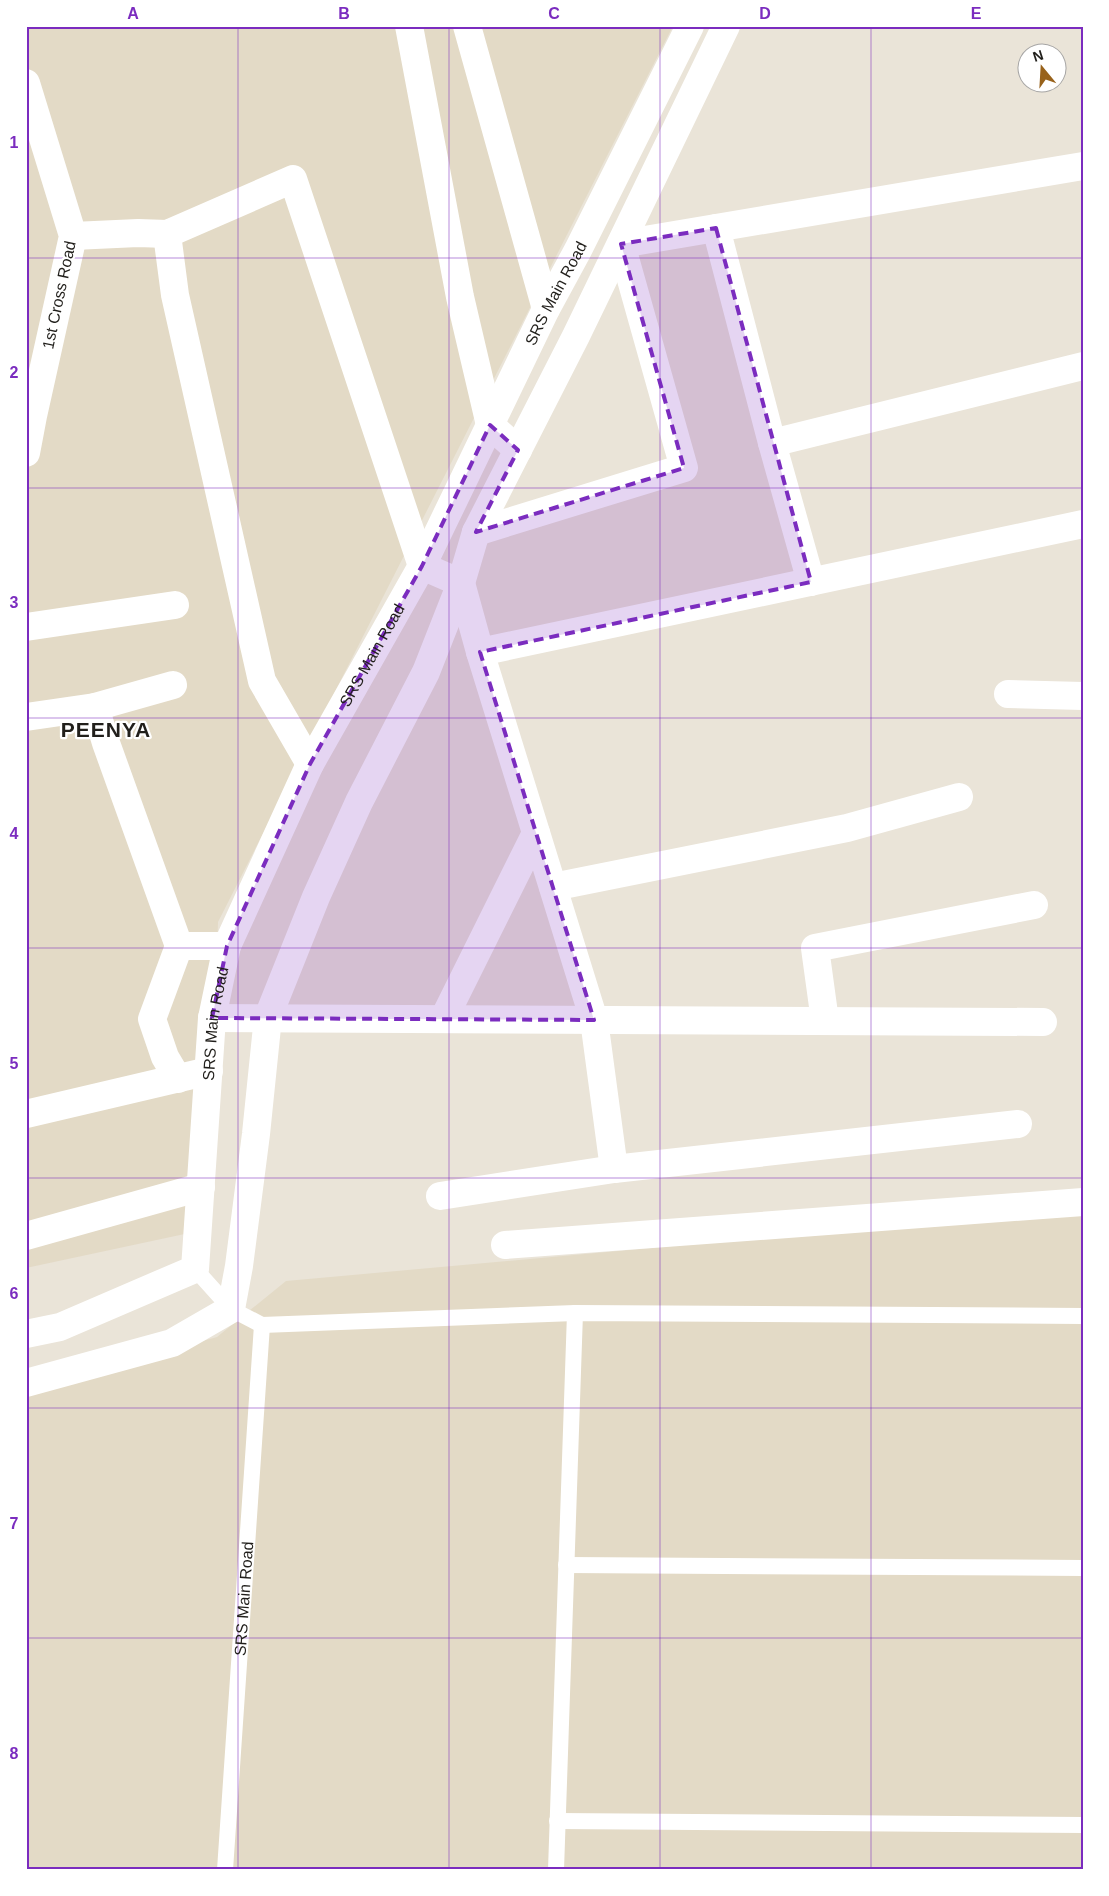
<svg xmlns="http://www.w3.org/2000/svg" width="1109" height="1896" viewBox="0 0 1109 1896" font-family="Arial,sans-serif">
	<style>
		.built { fill: #e3dac6 }
		.lines { fill: none; stroke-linecap: round; stroke-linejoin: round }
		.lane { stroke: #fff; stroke-width: 16 }
		.street { stroke: #fff; stroke-width: 28 }
		.secondary { stroke: #fff; stroke-width: 28 }
		.marked { fill: #7b2cbf; fill-opacity: 0.2; stroke: #7b2cbf; stroke-width: 4; stroke-dasharray: 10 6; stroke-linejoin: round }
		.grid { fill: none; stroke: #7b2cbf; stroke-width: 1; stroke-opacity: 0.55 }
		.labels { text-anchor: middle; dominant-baseline: central; stroke-width: 4.5; stroke-linejoin: round; paint-order: stroke }
		.street-label { font-size: 16px; fill: #211f1b; stroke: #fff }
		.district-label { font-size: 21px; font-weight: bold; letter-spacing: 1px; fill: #211f1b; stroke: #fff }
		.neatline { fill: none; stroke: #7b2cbf; stroke-width: 2 }
		.grid-label { font-size: 16px; text-anchor: middle; font-weight: bold; fill: #7b2cbf }
	</style>
	<rect width="100%" height="100%" fill="#eae4d8"/>
	<g class="built">
		<polygon points="26,26 673,26 218,922 208,1229 26,1268"/>
		<polygon points="1083,1209 1083,1870 26,1870 26,1390 217,1337 286,1281"/>
	</g>
	<g class="lines">
		<g class="lane">
			<polyline points="195,1269 231,1309 262,1325 575,1313 1083,1316"/>
			<polyline points="566,1565 1083,1568"/>
			<polyline points="557,1821 1083,1825"/>
			<path id="s1" d="M 225,1870 L 262,1325"/>
			<polyline points="556,1870 575,1313"/>
		</g>
		<g class="street">
			<polyline points="409,26 460,297 490,425 518,450"/>
			<polyline points="467,26 546,309"/>
			<polyline points="716,228 772,443 811,582"/>
			<polyline points="167,234 175,295 262,681 310,764"/>
			<polyline points="73,236 138,233 167,234 293,179 422,566 461,583 480,652 594,1020 614,1169"/>
			<polyline points="772,443 1083,366"/>
			<polyline points="476,532 684,468 621,244 1083,166"/>
			<polyline points="26,627 175,605"/>
			<polyline points="480,652 1083,524"/>
			<polyline points="1008,694 1083,696"/>
			<polyline points="95,707 173,685"/>
			<polyline points="26,717 95,707 106,743 179,946 227,946"/>
			<polyline points="553,887 847,828 959,797"/>
			<polyline points="212,1018 1043,1022"/>
			<polyline points="444,1018 536,833"/>
			<polyline points="825,1021 815,948 1034,905"/>
			<polyline points="178,1079 165,1057 152,1019 179,946"/>
			<polyline points="26,1114 209,1071"/>
			<polyline points="440,1196 614,1169 1018,1124"/>
			<polyline points="26,1236 201,1187"/>
			<polyline points="505,1245 1083,1202"/>
		</g>
		<g class="secondary">
			<polyline points="26,83 73,236 33,416 26,453"/>
			<path id="s2" d="M 26,1334 L 60,1327 L 195,1269 L 212,1018 L 227,946 L 310,764 L 422,566 L 546,309 L 578,250 L 690,26"/>
			<polyline points="26,1383 172,1343 231,1309 239,1266 256,1134 268,1017 316,897 359,802 426,672 461,583 476,532 576,336 726,26"/>
		</g>
	</g>
	<path class="marked" d="M 716,228 L 811,582 L 480,652 L 594,1020 L 212,1018 L 227,946 L 310,764 L 422,566 L 490,425 L 518,450 L 476,532 L 684,468 L 621,244 Z"/>
	<path class="grid" d="M 238,26 L 238,1870M 449,26 L 449,1870M 660,26 L 660,1870M 871,26 L 871,1870M 26,258 L 1083,258M 26,488 L 1083,488M 26,718 L 1083,718M 26,948 L 1083,948M 26,1178 L 1083,1178M 26,1408 L 1083,1408M 26,1638 L 1083,1638"/>
	<g class="labels">
		<g class="street-label">
			<text stroke="none"><textPath href="#s2" startOffset="1238">SRS Main Road</textPath></text>
			<text transform="translate(59 295) rotate(-78)">1st Cross Road</text>
			<text stroke="none"><textPath href="#s2" startOffset="832">SRS Main Road</textPath></text>
			<text stroke="none"><textPath href="#s2" startOffset="428">SRS Main Road</textPath></text>
			<text stroke="none"><textPath href="#s1" startOffset="272">SRS Main Road</textPath></text>
		</g>
		<g class="district-label">
			<text x="106" y="729">PEENYA</text>
		</g>
	</g>
	<rect width="1109" height="1896" fill="none" stroke="#ffffff" stroke-width="55"/>
	<g transform="translate(1042 68) rotate(342)"><circle r="24" fill="#ffffff" stroke="#a6a5a4"/>
	<path d="M0-4L9 19L0 12L-9 19Z" fill="#98621b"/>
	<text y="-8" font-size="14" font-weight="bold" text-anchor="middle" fill="#211f1b">N</text>
	</g>
	<rect x="28" y="28" width="1054" height="1840" class="neatline"/>
	<g class="grid-label">
		<text x="133" y="19">A</text>
		<text x="344" y="19">B</text>
		<text x="554" y="19">C</text>
		<text x="765" y="19">D</text>
		<text x="976" y="19">E</text>
		<text x="14" y="148">1</text>
		<text x="14" y="378">2</text>
		<text x="14" y="608">3</text>
		<text x="14" y="839">4</text>
		<text x="14" y="1069">5</text>
		<text x="14" y="1299">6</text>
		<text x="14" y="1529">7</text>
		<text x="14" y="1759">8</text>
	</g>
</svg>
